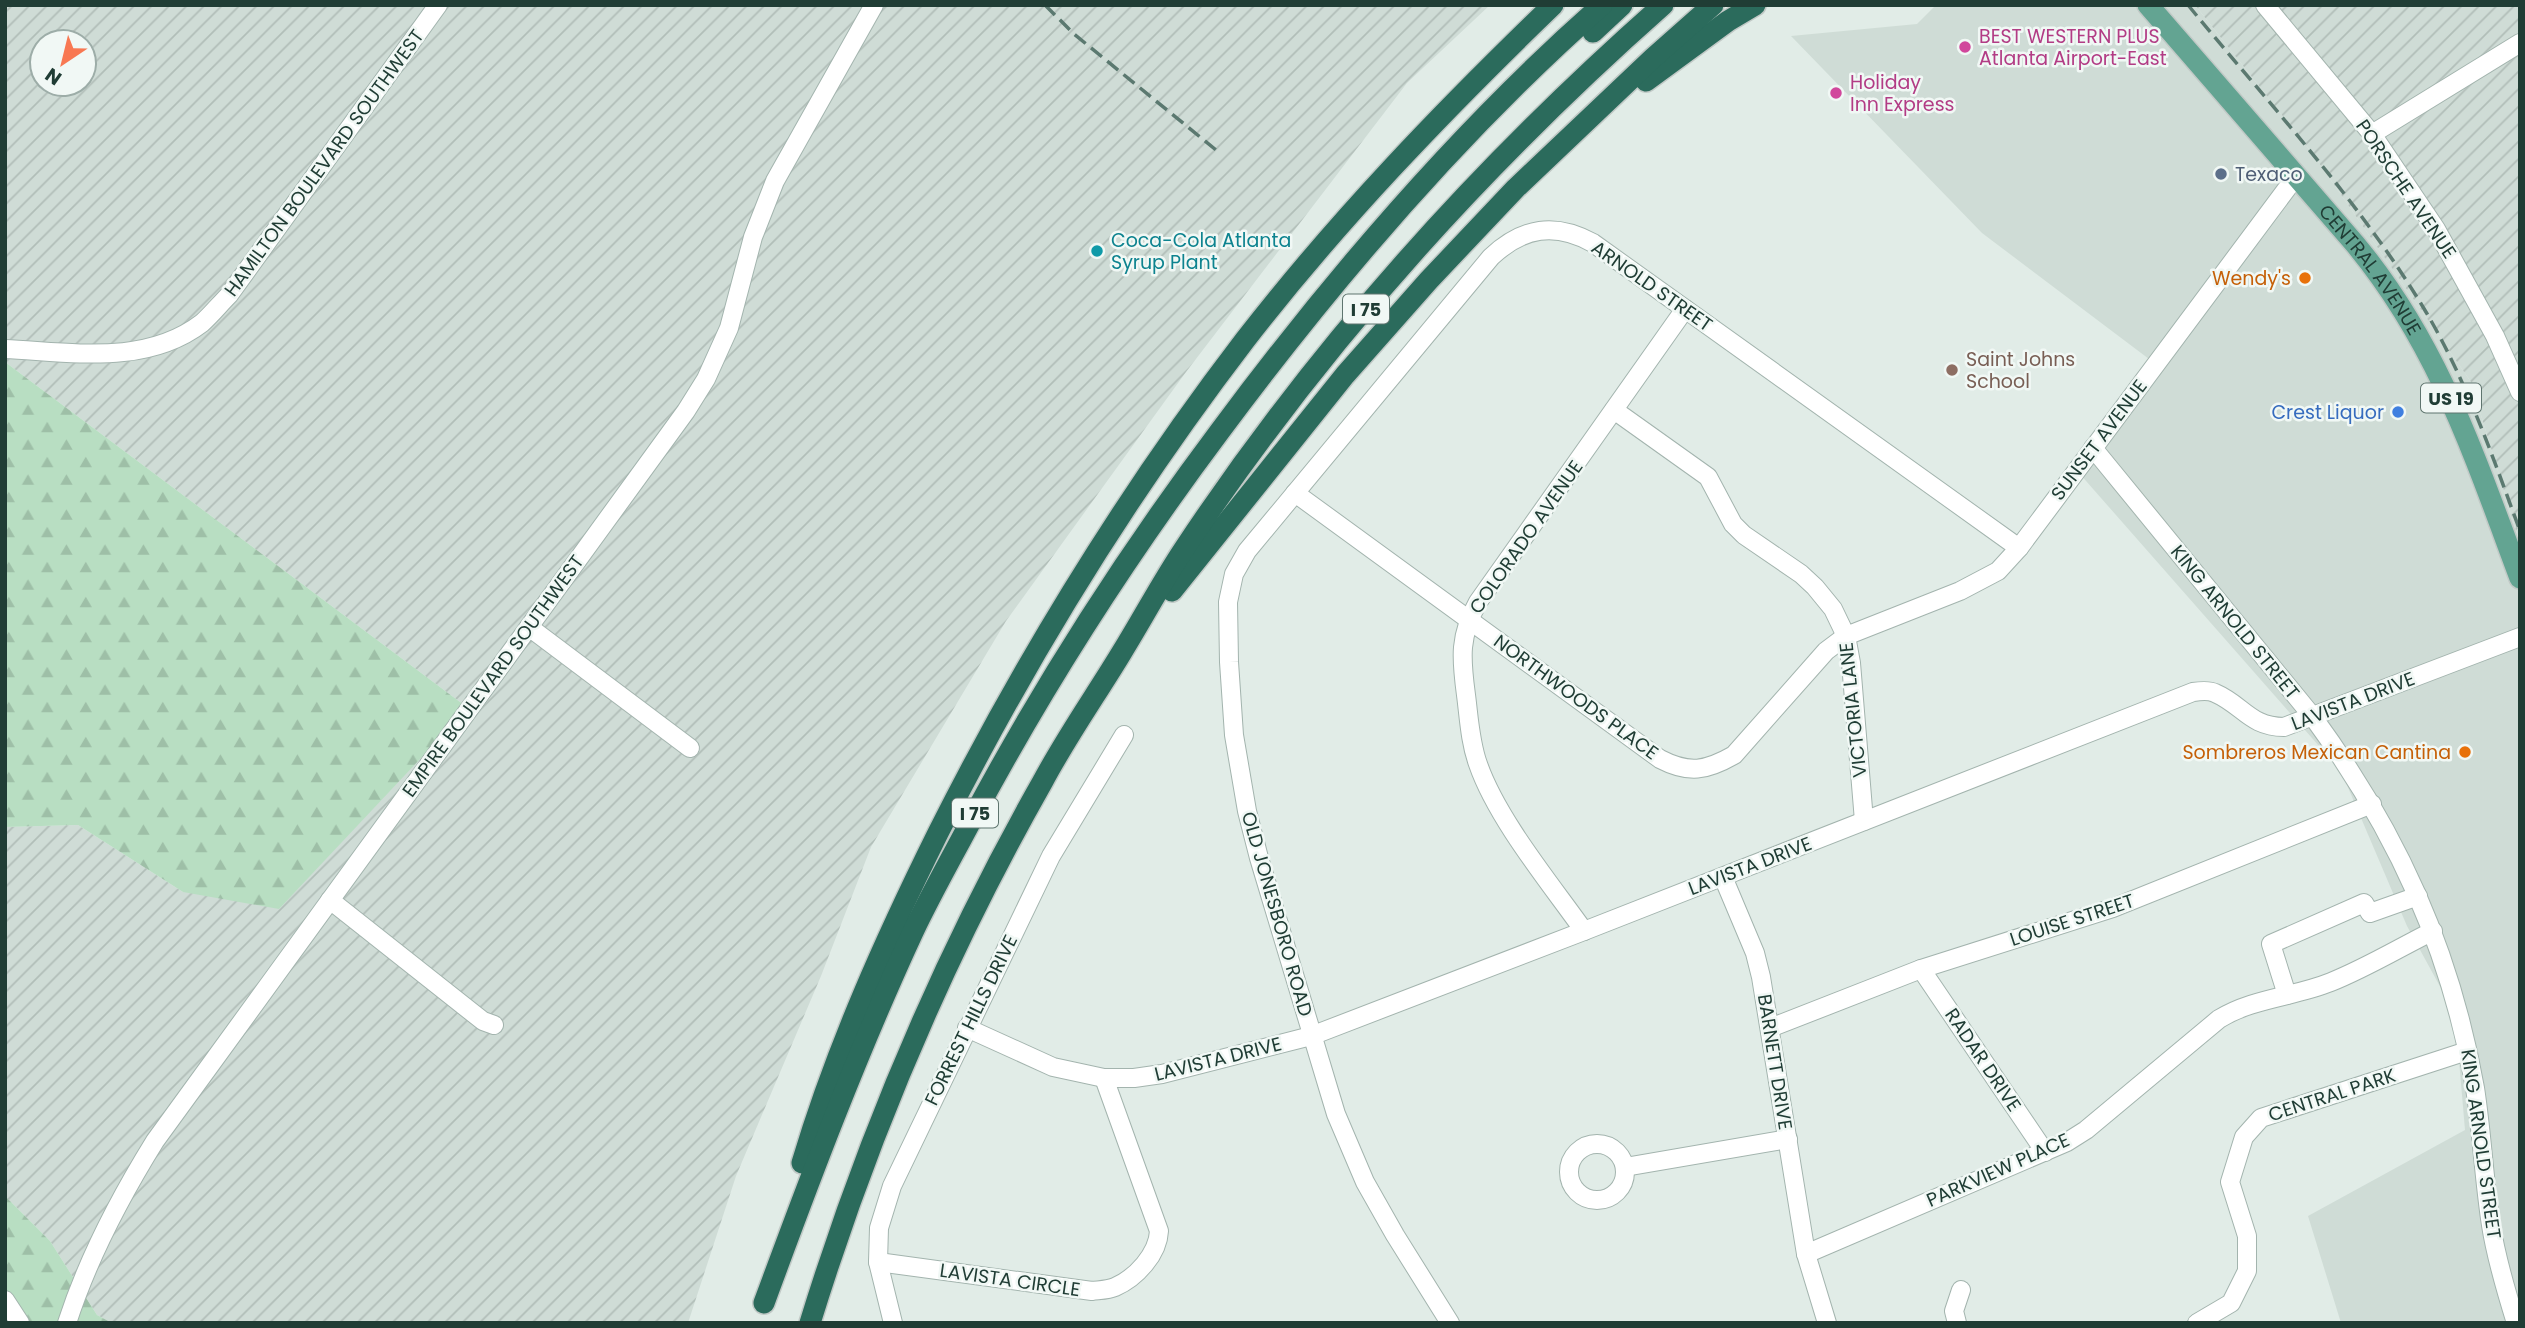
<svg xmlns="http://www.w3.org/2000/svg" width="2525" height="1328" viewBox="0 0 2525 1328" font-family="Poppins,sans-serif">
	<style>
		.built { fill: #cfdcd6 }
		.industrial { fill: url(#industrial-furrows); fill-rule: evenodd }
		.forest { fill: url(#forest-firs) }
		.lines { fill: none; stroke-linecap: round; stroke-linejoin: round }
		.minor-casing { stroke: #a3b4ae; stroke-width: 20 }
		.major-casing { stroke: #c1c9c6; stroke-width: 24 }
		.highway-casing { stroke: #c1c9c6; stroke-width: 24 }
		.minor { stroke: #fff; stroke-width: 18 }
		.major { stroke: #63a492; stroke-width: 21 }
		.highway { stroke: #2b6b5c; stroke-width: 21 }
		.rail { stroke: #5b7970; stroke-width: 3.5; stroke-dasharray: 14 7; stroke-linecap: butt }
		.hotel-dot { fill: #d1479c; stroke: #f1f8f5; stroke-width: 2.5 }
		.service-dot { fill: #5c6f8a; stroke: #f1f8f5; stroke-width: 2.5 }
		.culture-dot { fill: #0f9aa8; stroke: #f1f8f5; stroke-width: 2.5 }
		.food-dot { fill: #e8710a; stroke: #f1f8f5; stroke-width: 2.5 }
		.education-dot { fill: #8d6e63; stroke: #f1f8f5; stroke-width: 2.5 }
		.shop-dot { fill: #3f7fe0; stroke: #f1f8f5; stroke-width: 2.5 }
		.labels { text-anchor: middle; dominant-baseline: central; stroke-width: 5; stroke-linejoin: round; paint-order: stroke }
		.shield { fill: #f1f8f5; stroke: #5f756f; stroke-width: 2 }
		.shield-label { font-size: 18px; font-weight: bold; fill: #203d35 }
		.hotel-label { font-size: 19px; fill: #b23c85; stroke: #f1f8f5; text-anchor: start }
		.street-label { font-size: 19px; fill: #203d35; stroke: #f1f8f5 }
		.service-label { font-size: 19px; fill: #4e5e75; stroke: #f1f8f5; text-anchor: start }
		.culture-label { font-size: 19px; fill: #0d838f; stroke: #f1f8f5; text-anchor: start }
		.food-label { font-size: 19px; fill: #c56008; stroke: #f1f8f5; text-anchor: end }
		.education-label { font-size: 19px; fill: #785e54; stroke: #f1f8f5; text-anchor: start }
		.shop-label { font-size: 19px; fill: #366cbe; stroke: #f1f8f5; text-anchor: end }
	</style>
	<defs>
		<pattern id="industrial-furrows" width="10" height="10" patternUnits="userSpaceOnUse" patternTransform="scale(1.75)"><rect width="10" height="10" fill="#cfdcd6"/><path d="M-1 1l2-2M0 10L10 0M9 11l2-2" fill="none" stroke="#b1beb8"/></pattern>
		<pattern id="forest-firs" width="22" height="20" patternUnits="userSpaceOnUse" patternTransform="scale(1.75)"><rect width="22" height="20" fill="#b8dec2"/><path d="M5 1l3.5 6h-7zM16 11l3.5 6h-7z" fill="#9ebfa7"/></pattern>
	</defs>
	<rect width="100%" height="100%" fill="#e1ece7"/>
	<polygon class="built" points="1936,5 2195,5 2312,153 2471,382 2520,544 2520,1323 2341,1323 2308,1216 2465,1130 2455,1014 2407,926 2341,771 2072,465 2149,359 1982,233 1791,36 1917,24"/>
	<g class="industrial">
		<path d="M 5,5 L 1490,5 L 1407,83 L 1186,372 L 1006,621 L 871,847 L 821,976 L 736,1176 L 688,1323 L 112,1323 L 97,1315 L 50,1241 L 5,1196 L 5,827 L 78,825 L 183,892 L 468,708 L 5,362 ZM 42,42 L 84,42 L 84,84 L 42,84 Z"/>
		<polygon points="2195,5 2520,5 2520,544 2471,382 2312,153"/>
	</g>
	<g class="forest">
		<polygon points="5,362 468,708 279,909 183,892 78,825 5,827"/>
		<polygon points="5,1196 50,1241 97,1315 112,1323 5,1323"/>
	</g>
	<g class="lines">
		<defs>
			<g id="minor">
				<polyline points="2265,5 2372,134 2436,229 2495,336 2520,392"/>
				<polyline points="2372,134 2520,43"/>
				<path d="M 5,349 C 71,352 146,366 202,323 C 211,315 220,304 229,295 L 438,5"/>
				<polyline points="1614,410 1708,477 1733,524 1744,535 1801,574 1815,587 1833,609 1846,636 1851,663 1864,821"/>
				<path d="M 2093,448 L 2313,717 C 2397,832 2450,948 2475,1088 C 2482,1133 2484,1180 2491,1225 C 2496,1258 2506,1291 2516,1323"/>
				<path d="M 1295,493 L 1660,759 C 1689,774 1706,771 1734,755 L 1826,651 L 1846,636 L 1960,591 L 1998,571 L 2019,548 L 2297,175"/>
				<polyline points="529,627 690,748"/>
				<polyline points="1723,877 1755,953 1761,977 1806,1254 1827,1323"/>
				<polyline points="330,900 483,1021 494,1025"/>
				<path d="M 1584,931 C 1550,883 1497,819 1478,764 C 1470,742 1469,718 1466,695 C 1461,658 1459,636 1478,602 L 1685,309"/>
				<polyline points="1921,969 2045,1152"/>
				<polyline points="2287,995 2271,944 2364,903 2370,913 2418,896"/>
				<path d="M 967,1028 L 1053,1067 L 1104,1078 L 1134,1078 L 1162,1074 L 1311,1036 L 1584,931 L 2193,692 C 2200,691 2209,690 2215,693 C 2243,705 2250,727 2284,727 L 2520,637"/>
				<polyline points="1770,1028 1921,969 2113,908 2372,804"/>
				<circle cx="1597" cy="1172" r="28"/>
				<polyline points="1625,1167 1788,1139"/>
				<path d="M 1806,1254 L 2067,1142 L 2086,1130 L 2219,1019 C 2253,998 2294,997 2331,982 C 2366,968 2399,948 2433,931"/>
				<path d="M 878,1262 L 1092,1291 C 1100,1290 1108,1290 1115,1287 C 1136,1278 1158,1254 1159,1231 L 1104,1078"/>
				<polyline points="5,1300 20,1323"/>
				<path d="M 67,1323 C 88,1258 119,1199 155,1141 L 686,411 L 706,379 L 729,328 L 753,237 L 775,181 L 874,5"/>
				<polyline points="893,1323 878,1262 879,1228 892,1186 1051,856 1124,735"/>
				<path d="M 1450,1323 L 1395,1235 L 1365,1182 L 1336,1114 L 1259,858 L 1247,811 L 1234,735 L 1229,662 L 1228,602 L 1234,574 L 1247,551 L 1491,257 C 1523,227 1555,222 1593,243 L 2019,548"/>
				<polyline points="1957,1323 1954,1311 1961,1290"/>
				<polyline points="2197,1323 2231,1303 2247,1271 2247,1236 2230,1182 2244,1137 2261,1118 2467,1051"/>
			</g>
			<g id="major">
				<path id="s1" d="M 2148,5 L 2355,244 C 2439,345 2475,458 2520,578"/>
			</g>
			<g id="highway">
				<polyline points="1593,32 1622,5"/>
				<polyline points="1646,81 1728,21 1755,5"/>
				<polyline points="1172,591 1345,375 1429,280 1516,188 1653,58 1713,5"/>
				<path d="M 802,1163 C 836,1049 885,940 938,833 C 1025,660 1127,494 1245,340 C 1338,220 1444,110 1553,5"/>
				<path d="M 764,1303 C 810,1178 857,1053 913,932 C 931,894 952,857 971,821 C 1044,684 1127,555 1220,431 C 1333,279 1459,131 1602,5"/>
				<path d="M 810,1323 C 868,1135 946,952 1043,781 C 1067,736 1096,695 1122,652 C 1143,618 1162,582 1184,549 C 1318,347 1482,165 1663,5"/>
			</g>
		</defs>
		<use href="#minor" class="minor-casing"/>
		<use href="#major" class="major-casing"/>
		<use href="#highway" class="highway-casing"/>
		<use href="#minor" class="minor"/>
		<use href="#major" class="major"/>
		<use href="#highway" class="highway"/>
		<g class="rail">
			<polyline points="1045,5 1074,34 1216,150"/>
			<path d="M 2188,5 C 2269,104 2360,201 2426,312 C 2466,380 2493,457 2520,531"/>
		</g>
	</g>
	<g class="hotel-dot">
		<circle cx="1965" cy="47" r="7"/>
		<circle cx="1836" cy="93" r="7"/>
	</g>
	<circle class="service-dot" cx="2221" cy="174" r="7"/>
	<circle class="culture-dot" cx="1097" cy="251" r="7"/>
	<g class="food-dot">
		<circle cx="2305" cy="278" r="7"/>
		<circle cx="2465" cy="752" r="7"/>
	</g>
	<circle class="education-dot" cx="1952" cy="370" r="7"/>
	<circle class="shop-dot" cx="2398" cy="412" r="7"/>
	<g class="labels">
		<g class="shield">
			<rect x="1343" y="294.5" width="46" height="29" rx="5"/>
			<rect x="2421" y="383.5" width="60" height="29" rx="5"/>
			<rect x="952" y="798.5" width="46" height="29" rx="5"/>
		</g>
		<g class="shield-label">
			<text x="1366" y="309">I 75</text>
			<text x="2451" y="398">US 19</text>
			<text x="975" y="813">I 75</text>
		</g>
		<g class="hotel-label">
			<text x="1979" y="36">BEST WESTERN PLUS<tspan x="1979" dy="22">Atlanta Airport-East</tspan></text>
			<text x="1850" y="82">Holiday<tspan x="1850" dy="22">Inn Express</tspan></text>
		</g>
		<g class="street-label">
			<text transform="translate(324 163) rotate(-54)">HAMILTON BOULEVARD SOUTHWEST</text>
			<text transform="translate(2406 189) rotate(56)">PORSCHE AVENUE</text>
			<text stroke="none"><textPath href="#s1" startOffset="346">CENTRAL AVENUE</textPath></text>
			<text transform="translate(1652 286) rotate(35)">ARNOLD STREET</text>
			<text transform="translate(2099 440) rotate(-53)">SUNSET AVENUE</text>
			<text transform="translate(1526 537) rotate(-55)">COLORADO AVENUE</text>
			<text transform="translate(2235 622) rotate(51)">KING ARNOLD STREET</text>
			<text transform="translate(493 676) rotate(-54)">EMPIRE BOULEVARD SOUTHWEST</text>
			<text transform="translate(1576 697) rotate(36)">NORTHWOODS PLACE</text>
			<text transform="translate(2353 701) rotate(-21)">LAVISTA DRIVE</text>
			<text transform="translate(1853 710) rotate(-96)">VICTORIA LANE</text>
			<text transform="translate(1750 866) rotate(-21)">LAVISTA DRIVE</text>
			<text transform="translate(1277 914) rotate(74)">OLD JONESBORO ROAD</text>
			<text transform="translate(2072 920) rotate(-18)">LOUISE STREET</text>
			<text transform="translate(971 1020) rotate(-64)">FORREST HILLS DRIVE</text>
			<text transform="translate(1218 1059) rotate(-14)">LAVISTA DRIVE</text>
			<text transform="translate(1983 1060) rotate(56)">RADAR DRIVE</text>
			<text transform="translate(1775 1062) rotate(81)">BARNETT DRIVE</text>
			<text transform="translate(2332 1095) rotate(-18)">CENTRAL PARK</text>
			<text transform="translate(2481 1144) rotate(82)">KING ARNOLD STREET</text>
			<text transform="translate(1998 1170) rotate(-24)">PARKVIEW PLACE</text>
			<text transform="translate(1010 1280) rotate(8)">LAVISTA CIRCLE</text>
		</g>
		<g class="service-label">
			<text x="2235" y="174">Texaco</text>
		</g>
		<g class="culture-label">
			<text x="1111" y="240">Coca-Cola Atlanta<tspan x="1111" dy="22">Syrup Plant</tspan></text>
		</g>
		<g class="food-label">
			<text x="2291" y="278">Wendy's</text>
			<text x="2451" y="752">Sombreros Mexican Cantina</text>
		</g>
		<g class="education-label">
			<text x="1966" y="359">Saint Johns<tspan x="1966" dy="22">School</tspan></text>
		</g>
		<g class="shop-label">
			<text x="2384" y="412">Crest Liquor</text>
		</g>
	</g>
	<rect width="2525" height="1328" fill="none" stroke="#203d35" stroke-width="14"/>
	<g transform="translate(63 63) rotate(215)"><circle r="33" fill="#f1f8f5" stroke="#9dada8" stroke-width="2"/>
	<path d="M0-5L12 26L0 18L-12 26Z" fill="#f87852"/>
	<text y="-10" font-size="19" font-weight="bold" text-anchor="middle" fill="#203d35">N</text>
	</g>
</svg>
